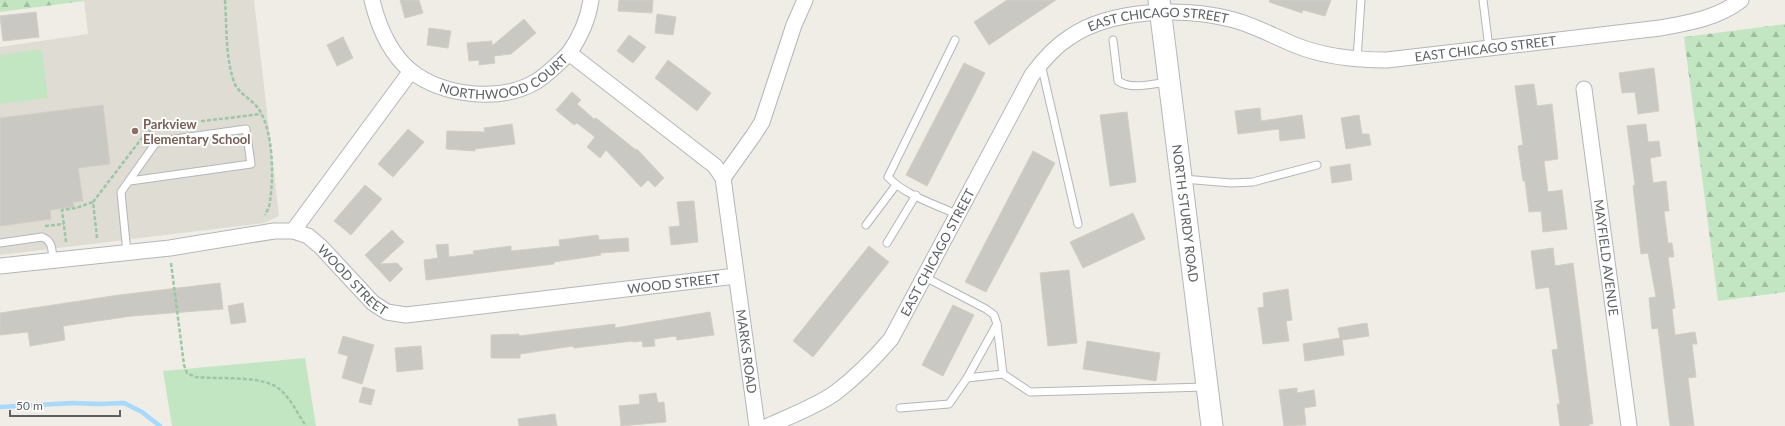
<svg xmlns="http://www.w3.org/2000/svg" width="1785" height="426" viewBox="0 0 1785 426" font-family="Lato,sans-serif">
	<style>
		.education { fill: #dfdcd3 }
		.green { fill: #c3e6c2 }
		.forest { fill: url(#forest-firs) }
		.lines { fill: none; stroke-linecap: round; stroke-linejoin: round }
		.stream { stroke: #a7d9fd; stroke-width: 4.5 }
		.building { fill: #cac8c2; stroke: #d4cec4 }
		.lane-casing { stroke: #b3b6ba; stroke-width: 9 }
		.street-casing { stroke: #b3b6ba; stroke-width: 17 }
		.secondary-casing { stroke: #b4b8bc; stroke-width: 23 }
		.path { stroke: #9cc7a7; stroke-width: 2.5; stroke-dasharray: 4 2; stroke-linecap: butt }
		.lane { stroke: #fff; stroke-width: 7 }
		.street { stroke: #fff; stroke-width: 15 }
		.secondary { stroke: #fff; stroke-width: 21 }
		.education-dot { fill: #8d6e63; stroke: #fff; stroke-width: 1.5 }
		.labels { text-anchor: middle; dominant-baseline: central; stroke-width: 4; stroke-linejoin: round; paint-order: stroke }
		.street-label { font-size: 13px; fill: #5d6165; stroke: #fff }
		.education-label { font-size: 13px; font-weight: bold; fill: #785e54; stroke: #fff; text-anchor: start }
	</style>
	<defs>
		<pattern id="forest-firs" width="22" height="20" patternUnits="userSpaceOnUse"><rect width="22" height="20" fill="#c3e6c2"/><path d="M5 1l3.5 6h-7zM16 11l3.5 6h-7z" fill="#a2bea1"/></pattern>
	</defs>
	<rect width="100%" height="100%" fill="#efede5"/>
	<polygon class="education" points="84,0 254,0 279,216 264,223 0,255 0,47 88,34"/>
	<g class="green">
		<polygon points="42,49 48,98 0,104 0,55"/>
		<polygon points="305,358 316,426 172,426 163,371"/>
	</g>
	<g class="forest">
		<polygon points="0,0 84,0 84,1 0,12"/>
		<polygon points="1785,24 1785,292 1718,301 1684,37"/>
	</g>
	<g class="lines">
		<polyline class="stream" points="0,407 73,403 99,404 124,403 142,412 160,426"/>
	</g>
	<g class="building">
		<polygon points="400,0 419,0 423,13 405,18"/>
		<polygon points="619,0 653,0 652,13 618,11"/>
		<polygon points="1007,0 1056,0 989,45 974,22"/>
		<polygon points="1270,0 1331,0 1325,16 1303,10 1302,13 1269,2"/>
		<polygon points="36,12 39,37 3,41 0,16"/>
		<polygon points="657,14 676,17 673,35 655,33"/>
		<polygon points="524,19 536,33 511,54 494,56 495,63 479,65 479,60 469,61 467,43 492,41 492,46"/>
		<polygon points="429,28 451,31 448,48 427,45"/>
		<polygon points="629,35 646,47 633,63 617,51"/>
		<polygon points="343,37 353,58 337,66 327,45"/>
		<polygon points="668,60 711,93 697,111 655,78"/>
		<polygon points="964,63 985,73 927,186 906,175"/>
		<polygon points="1654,68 1659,111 1638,114 1635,92 1622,93 1619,73"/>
		<polygon points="1534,84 1537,106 1552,104 1558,159 1544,161 1548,192 1562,190 1567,229 1543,232 1541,211 1529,212 1525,181 1523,181 1518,146 1523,145 1515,86"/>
		<polygon points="572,92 581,100 577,104 594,119 596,118 636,150 637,149 664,178 655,187 648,180 641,187 606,150 600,158 587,147 595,137 577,123 574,125 556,110"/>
		<polygon points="103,105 110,164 78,168 83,201 73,202 74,207 50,210 51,219 0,226 0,118"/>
		<polygon points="1260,108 1261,121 1302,115 1305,138 1280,141 1279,129 1238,134 1235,111"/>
		<polygon points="1127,112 1136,182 1110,186 1100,115"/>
		<polygon points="1359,115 1362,134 1369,134 1371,145 1346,149 1341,118"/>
		<polygon points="512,124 515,144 475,149 475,151 446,149 447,131 485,132 484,128"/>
		<polygon points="1646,124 1648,142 1659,141 1661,156 1650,158 1653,183 1666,181 1669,211 1664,211 1668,243 1672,243 1674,257 1668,257 1675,308 1672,309 1675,335 1695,332 1697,344 1692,344 1696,377 1688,378 1694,426 1670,426 1658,328 1652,329 1649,298 1656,297 1648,253 1641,254 1633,186 1635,185 1627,126"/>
		<polygon points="408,129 424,142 393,177 378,164"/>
		<polygon points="1033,151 1055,163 986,292 965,282"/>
		<polygon points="1350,164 1352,180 1332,183 1330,167"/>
		<polygon points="365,185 382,199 351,235 334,221"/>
		<polygon points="694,201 698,242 671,245 669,227 680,226 677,202"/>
		<polygon points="1133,213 1145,239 1083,268 1070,242"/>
		<polygon points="392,230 404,242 380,264 397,263 403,269 390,282 365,255"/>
		<polygon points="598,235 599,240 628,238 629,251 600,253 601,255 554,262 554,264 426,280 424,260 438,258 436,245 448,244 449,257 474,254 473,251 511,246 511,251 560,246 559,240"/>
		<polygon points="869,246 889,262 813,357 793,341"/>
		<polygon points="1553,248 1555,266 1573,263 1593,424 1589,424 1589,426 1560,426 1557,404 1560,404 1552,350 1558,349 1549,287 1536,289 1531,251"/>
		<polygon points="1069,270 1077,343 1048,346 1040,273"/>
		<polygon points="220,283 223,309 132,316 63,326 65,340 30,346 28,332 0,335 0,313 119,295"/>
		<polygon points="1288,289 1292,320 1286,321 1289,341 1263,344 1258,308 1264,307 1263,293"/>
		<polygon points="243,303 246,322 231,324 228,306"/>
		<polygon points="953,305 974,315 943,376 922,365"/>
		<polygon points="710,312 714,335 677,340 676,336 654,339 655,346 643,347 642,341 633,342 633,341 574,348 573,346 520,354 520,358 491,358 491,335 519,334 519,336 615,324 615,328"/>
		<polygon points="1367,323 1369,336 1342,340 1344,355 1305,361 1303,344 1340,338 1338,328"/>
		<polygon points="343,336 374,345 362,384 342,378 348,356 338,353"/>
		<polygon points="1087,341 1160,353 1156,381 1083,369"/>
		<polygon points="421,346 423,369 397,372 395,348"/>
		<polygon points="363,387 375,390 371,405 359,402"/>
		<polygon points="1297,388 1297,393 1314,390 1316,406 1304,408 1306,425 1284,426 1279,390"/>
		<polygon points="656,393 658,403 664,402 666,422 621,426 619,406 640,404 639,395"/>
		<polygon points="555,414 557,426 519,426 518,419"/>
	</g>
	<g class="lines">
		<defs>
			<g id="lane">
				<polyline points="1483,0 1489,48"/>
				<path d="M 955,40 L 888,177 C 906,196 935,204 958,215"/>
				<path d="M 1113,40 L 1118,81 C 1131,90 1152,84 1167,82"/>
				<polyline points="1357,59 1361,0"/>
				<polyline points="1041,64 1078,224"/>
				<polyline points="1183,179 1231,183 1253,182 1317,165"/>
				<polyline points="866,225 896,185"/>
				<path d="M 0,243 L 42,237 C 53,241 52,250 53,261"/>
				<polyline points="887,243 916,195"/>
				<polyline points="127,253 121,192 155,144 161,141 246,129 251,164 130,181"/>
				<polyline points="925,277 986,309 994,315 997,324 1003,374 1030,392 1205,387"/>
				<polyline points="967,378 997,324"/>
				<polyline points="900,408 949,404 967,378 1003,374"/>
			</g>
			<g id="street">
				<path id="s1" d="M 372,0 C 378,25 390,54 411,71 C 443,96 501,103 537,81 C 549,73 559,63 569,53 L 715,166 L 723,178 L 757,426"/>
				<path d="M 569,53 C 581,36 588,20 591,0"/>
				<path id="s2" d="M 1584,89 L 1629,426"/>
				<polyline points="723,178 753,136 762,122 794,25 805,0"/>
				<polyline points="293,231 411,71"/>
				<path id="s3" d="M 0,266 L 170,248 L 274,231 L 293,231 L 308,236 L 321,247 L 373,303 L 387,312 L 406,315 L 736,276"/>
				<path id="s4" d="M 768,426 C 790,416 815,407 835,393 C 856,377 874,359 891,339 L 1032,75 C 1043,60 1054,47 1070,37 C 1111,9 1183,7 1230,19 C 1252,24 1273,36 1295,45 C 1324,57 1355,60 1387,60 L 1660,28 C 1688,23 1718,18 1741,0"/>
			</g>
			<g id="secondary">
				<path id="s5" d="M 1159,0 L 1212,426"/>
			</g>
		</defs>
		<use href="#lane" class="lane-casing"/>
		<use href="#street" class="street-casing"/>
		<use href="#secondary" class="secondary-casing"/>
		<g class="path">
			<path d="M 225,0 C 227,28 225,55 234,82 C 239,95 253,99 260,111 C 273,133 274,176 270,201 C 270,206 267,211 265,215"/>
			<polyline points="45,226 64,224"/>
			<polyline points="97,238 93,202 145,134 153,129 162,126 261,114"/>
			<polyline points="66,242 62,210 76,208 93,202"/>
			<path d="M 171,263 L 184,365 L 187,373 L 195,377 C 216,379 254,376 273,385 C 288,392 297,413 306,426"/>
		</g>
		<use href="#lane" class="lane"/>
		<use href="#street" class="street"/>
		<use href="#secondary" class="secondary"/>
	</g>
	<circle class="education-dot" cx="135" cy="131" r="4"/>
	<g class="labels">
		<g class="street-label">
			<text stroke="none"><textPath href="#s4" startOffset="598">EAST CHICAGO STREET</textPath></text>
			<text stroke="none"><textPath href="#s4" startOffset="934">EAST CHICAGO STREET</textPath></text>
			<text stroke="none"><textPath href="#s1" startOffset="184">NORTHWOOD COURT</textPath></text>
			<text stroke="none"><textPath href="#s5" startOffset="215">NORTH STURDY ROAD</textPath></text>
			<text stroke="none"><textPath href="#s4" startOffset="251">EAST CHICAGO STREET</textPath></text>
			<text stroke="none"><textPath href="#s2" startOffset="170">MAYFIELD AVENUE</textPath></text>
			<text stroke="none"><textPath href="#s3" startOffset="374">WOOD STREET</textPath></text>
			<text stroke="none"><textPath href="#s3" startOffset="710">WOOD STREET</textPath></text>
			<text stroke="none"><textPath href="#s1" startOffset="632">MARKS ROAD</textPath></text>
		</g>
		<g class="education-label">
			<text x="143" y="124">Parkview<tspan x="143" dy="15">Elementary School</tspan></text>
		</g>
	</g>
	<path d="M10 410v6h110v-6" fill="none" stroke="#5d6165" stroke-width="2"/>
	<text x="16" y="410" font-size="12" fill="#5d6165" stroke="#ffffff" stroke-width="3" paint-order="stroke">50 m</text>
</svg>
